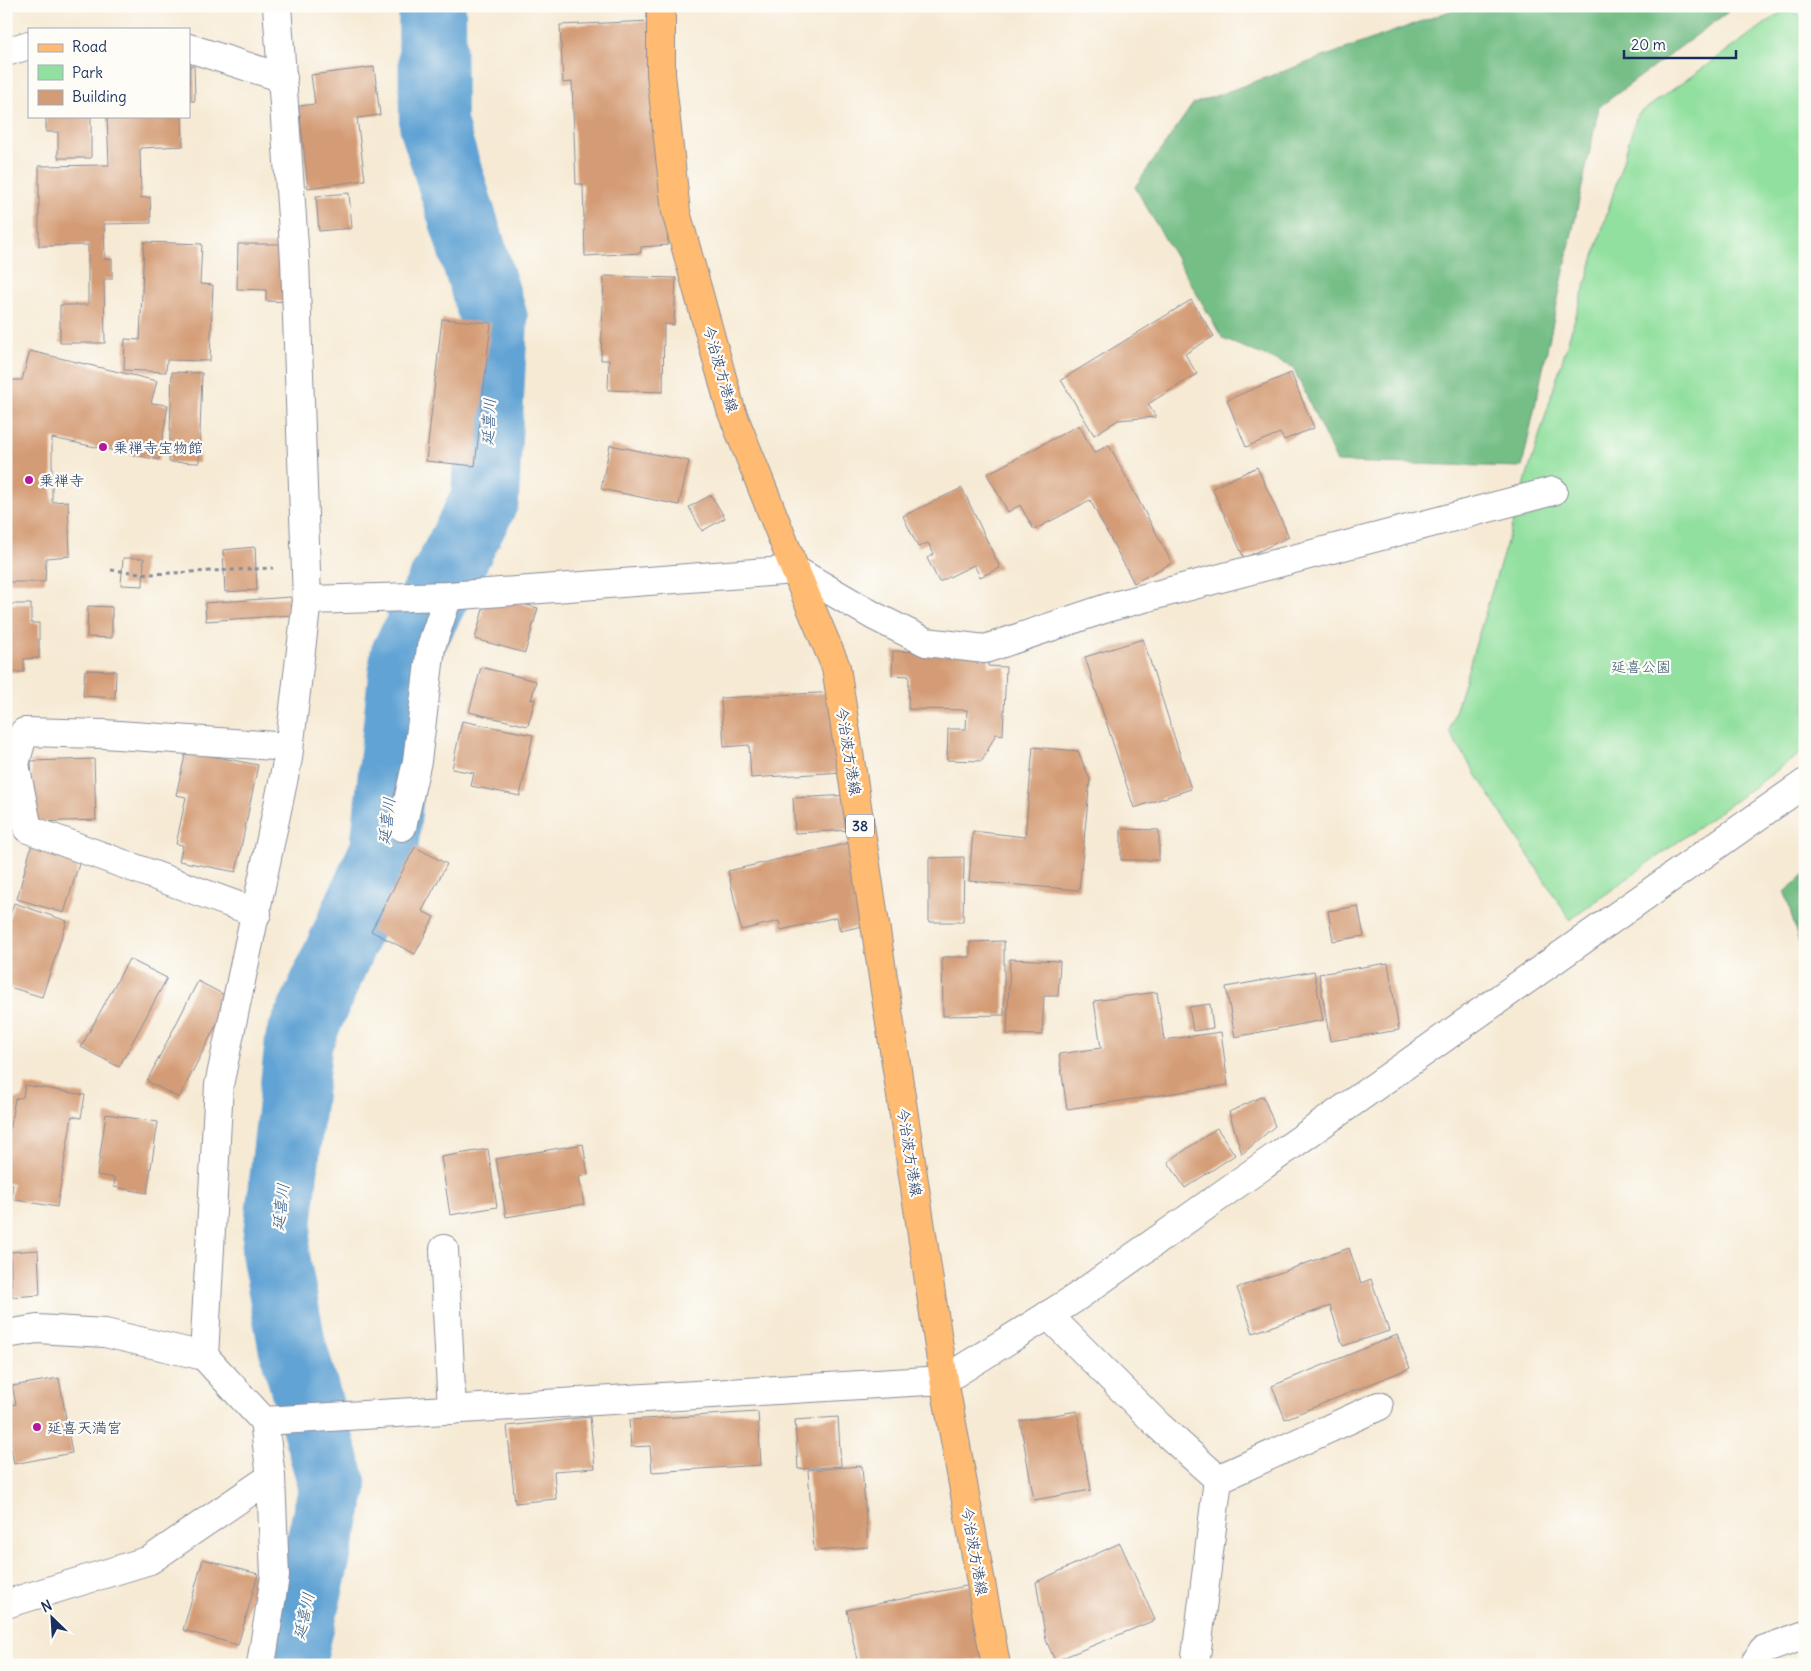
<svg xmlns="http://www.w3.org/2000/svg" width="1811" height="1671" viewBox="0 0 1811 1671" font-family="Delius,'Klee One',sans-serif">
	<style>
		.green { fill: #92e09f; stroke: #56887e }
		.forest { fill: #75be86; stroke: #487672 }
		.lines { fill: none; stroke-linecap: round; stroke-linejoin: round }
		.river { stroke: #60a3d4; stroke-width: 68 }
		.building { fill: #d49c76 }
		.street-casing { stroke: #888c99; stroke-width: 30 }
		.primary-casing { stroke: #888c99; stroke-width: 30 }
		.path { stroke: #888c99; stroke-width: 3; stroke-dasharray: 4 4; stroke-linecap: butt }
		.street { stroke: #fff; stroke-width: 28 }
		.primary { stroke: #ffbb71; stroke-width: 28 }
		.poi-dot { fill: #b5179e; stroke: #fdfcf7; stroke-width: 2 }
		.labels { text-anchor: middle; dominant-baseline: central; stroke-width: 4.5; stroke-linejoin: round; paint-order: stroke }
		.shield { fill: #fdfcf7; stroke: #5f6c8c; stroke-width: 1 }
		.shield-label { font-size: 14px; font-weight: bold; fill: #1b2f5e }
		.street-label { font-size: 15px; fill: #1b2f5e; stroke: #fdfcf7 }
		.poi-label { font-size: 15px; fill: #1b2f5e; stroke: #fdfcf7; text-anchor: start }
		.park-label { font-size: 15px; fill: #395b6e; stroke: #fdfcf7 }
		.water-label { font-size: 16px; font-style: italic; fill: #375d8d; stroke: #fdfcf7 }
	</style>
	<rect width="100%" height="100%" fill="#fdfcf7"/>
	<filter id="ink" filterUnits="userSpaceOnUse"><feTurbulence type="fractalNoise" baseFrequency=".02" numOctaves="2"/><feDisplacementMap in="SourceGraphic" scale="10" xChannelSelector="R" yChannelSelector="G"/><feConvolveMatrix kernelMatrix="1 2 1 2 8 2 1 2 1" color-interpolation-filters="sRGB"/></filter>
	<filter id="wash" filterUnits="userSpaceOnUse"><feTurbulence type="fractalNoise" baseFrequency=".0096" numOctaves="4" result="noise"/><feDisplacementMap in="SourceGraphic" scale="20" xChannelSelector="R" yChannelSelector="G"/><feGaussianBlur stdDeviation="1.12" result="paint"/><feColorMatrix in="noise" values="0 0 0 0 0 0 0 0 0 0 0 0 0 0 0 0 0 1.4 0 .05"/><feComposite in="paint" operator="in"/></filter>
	<g filter="url(#wash)">
		<rect width="100%" height="100%" fill="#f6ead4"/>
		<polygon class="green" points="1783,11 1805,15 1805,750 1570,920 1449,732 1637,115"/>
		<g class="forest">
			<polygon points="1464,6 1736,6 1599,107 1522,467 1337,462 1293,367 1223,339 1135,187 1193,104"/>
			<polygon points="1805,874 1805,964 1785,892"/>
		</g>
		<g class="lines">
			<polyline class="river" points="291,1665 333,1487 292,1345 275,1252 299,1040 384,850 404,656 485,499 494,319 433,124 432,6"/>
		</g>
		<g id="blocks">
			<g class="building">
				<polygon points="651,21 663,134 668,245 641,247 641,253 585,256 583,184 576,184 572,82 563,83 560,25"/>
				<polygon points="189,66 194,66 195,101 189,101"/>
				<polygon points="374,67 380,115 357,118 365,180 308,188 299,106 315,104 311,75"/>
				<polygon points="46,116 91,116 91,158 58,158 58,132 46,132"/>
				<polygon points="107,116 182,116 183,146 140,148 141,198 150,197 151,223 104,224 105,260 112,259 112,279 104,279 105,343 60,343 60,305 88,305 88,245 39,246 39,166 109,165"/>
				<polygon points="349,193 352,228 319,231 316,196"/>
				<polygon points="144,242 202,244 200,284 213,285 210,361 167,360 166,372 124,370 125,339 140,340"/>
				<polygon points="238,244 293,244 292,302 266,301 266,290 237,289"/>
				<polygon points="604,276 676,278 674,325 664,324 663,392 608,390 609,360 601,360"/>
				<polygon points="1191,300 1214,336 1185,354 1197,374 1148,404 1156,417 1118,420 1094,435 1061,380"/>
				<polygon points="442,319 491,323 475,466 426,461"/>
				<polygon points="30,351 157,381 151,403 168,405 159,460 52,438 52,502 68,501 70,556 46,558 45,582 6,582 6,380 22,380"/>
				<polygon points="172,372 202,373 199,463 169,462"/>
				<polygon points="1291,373 1314,428 1284,440 1280,433 1246,447 1227,400"/>
				<polygon points="1079,425 1094,453 1109,445 1172,563 1134,583 1090,500 1034,530 1020,505 1008,512 987,474"/>
				<polygon points="610,445 689,461 679,505 601,489"/>
				<polygon points="1257,467 1289,537 1244,558 1212,488"/>
				<polygon points="962,488 1000,568 980,577 974,565 939,582 927,558 934,554 928,543 918,547 903,516"/>
				<polygon points="711,495 725,518 702,531 689,507"/>
				<polygon points="255,547 257,590 225,592 223,550"/>
				<polygon points="123,558 144,558 143,586 121,585"/>
				<polygon points="487,594 538,608 525,653 475,639"/>
				<polygon points="291,597 292,615 206,621 205,603"/>
				<polygon points="6,604 31,604 31,623 39,623 39,658 24,659 24,672 6,672"/>
				<polygon points="88,606 112,607 112,638 87,637"/>
				<polygon points="1143,639 1191,789 1134,808 1085,657"/>
				<polygon points="893,651 989,655 988,666 1006,667 1003,735 996,734 982,761 947,760 948,729 966,729 967,710 908,709 909,676 892,675"/>
				<polygon points="481,667 536,681 531,700 535,699 528,726 469,712"/>
				<polygon points="85,670 116,671 115,698 83,696"/>
				<polygon points="838,692 842,772 751,778 749,745 724,747 721,698"/>
				<polygon points="462,721 533,735 520,796 471,786 474,773 452,769"/>
				<polygon points="1033,747 1078,751 1090,780 1079,890 969,881 973,831 1025,837"/>
				<polygon points="186,751 258,765 236,872 179,861 183,845 176,844 186,797 176,795"/>
				<polygon points="94,759 96,820 34,822 31,761"/>
				<polygon points="850,795 852,830 795,833 793,798"/>
				<polygon points="1121,829 1159,830 1159,860 1121,860"/>
				<polygon points="33,840 82,854 64,913 17,899"/>
				<polygon points="853,842 872,924 840,931 837,917 781,930 779,921 741,930 728,871"/>
				<polygon points="415,847 447,864 422,911 434,917 415,954 371,931"/>
				<polygon points="964,857 963,922 929,922 929,858"/>
				<polygon points="14,903 67,921 42,997 6,986 6,927"/>
				<polygon points="1358,906 1364,936 1333,941 1328,911"/>
				<polygon points="1004,941 1004,1015 943,1016 942,957 970,957 970,942"/>
				<polygon points="129,959 167,978 119,1067 81,1047"/>
				<polygon points="1010,959 1060,961 1058,996 1044,996 1042,1035 1007,1034"/>
				<polygon points="1388,963 1399,1030 1330,1041 1319,974"/>
				<polygon points="1314,971 1323,1020 1235,1037 1226,987"/>
				<polygon points="198,981 230,998 179,1098 147,1081"/>
				<polygon points="1157,992 1164,1040 1221,1032 1228,1085 1067,1109 1059,1054 1101,1048 1094,1001"/>
				<polygon points="1210,1004 1213,1028 1193,1031 1189,1007"/>
				<polygon points="25,1085 85,1095 81,1118 72,1116 57,1207 11,1199 13,1184 6,1183 6,1148 15,1099 23,1097"/>
				<polygon points="1263,1096 1275,1126 1242,1154 1229,1112"/>
				<polygon points="106,1114 158,1122 147,1193 114,1187 115,1178 97,1175"/>
				<polygon points="1217,1128 1235,1155 1185,1188 1168,1162"/>
				<polygon points="583,1144 588,1175 579,1177 584,1204 506,1217 496,1159"/>
				<polygon points="488,1149 497,1207 450,1215 441,1157"/>
				<polygon points="1349,1248 1361,1283 1371,1279 1389,1331 1343,1346 1330,1306 1253,1333 1237,1288"/>
				<polygon points="38,1250 40,1295 12,1297 10,1252"/>
				<polygon points="1397,1335 1410,1368 1285,1419 1272,1386"/>
				<polygon points="59,1378 72,1453 14,1464 11,1448 6,1449 6,1406 16,1404 12,1386"/>
				<polygon points="1077,1411 1091,1490 1034,1500 1020,1421"/>
				<polygon points="758,1412 761,1465 652,1472 650,1446 631,1447 629,1420"/>
				<polygon points="590,1417 595,1468 554,1471 556,1499 515,1503 507,1426"/>
				<polygon points="838,1417 841,1466 798,1469 795,1420"/>
				<polygon points="862,1466 868,1547 814,1551 808,1470"/>
				<polygon points="1120,1543 1155,1620 1055,1661 1046,1640 1036,1582"/>
				<polygon points="203,1559 258,1574 238,1645 183,1630"/>
				<polygon points="971,1585 985,1658 953,1665 858,1665 847,1610"/>
				<polygon points="1087,1660 1089,1665 1069,1665 1069,1664"/>
			</g>
		</g>
	</g>
	<g filter="url(#ink)">
		<use href="#blocks" fill-opacity="0" stroke="#888c99" stroke-width="1"/>
		<g class="lines">
			<defs>
				<g id="street">
					<polyline points="189,48 283,78"/>
					<polyline points="6,52 29,45"/>
					<polyline points="307,600 448,596 795,570 874,616 926,642 985,649 1110,607 1553,491"/>
					<polyline points="402,827 417,761 431,647 448,596"/>
					<polyline points="257,913 28,829 15,764 24,732 104,734 289,747"/>
					<polyline points="444,1249 452,1410"/>
					<polyline points="1048,1315 1159,1426 1218,1479 1195,1665"/>
					<polyline points="6,1334 37,1329 105,1333 204,1356 264,1421 271,1477 275,1576 261,1665"/>
					<polyline points="204,1356 219,1085 288,758 307,600 295,260 277,6"/>
					<polyline points="264,1421 944,1380 1074,1299 1805,783"/>
					<polyline points="1218,1479 1379,1406"/>
					<polyline points="6,1604 150,1560 271,1477"/>
					<polyline points="1754,1665 1763,1650 1805,1635"/>
				</g>
				<polyline id="primary" points="661,6 661,74 676,212 731,410 795,570 836,667 944,1380 996,1665"/>
			</defs>
			<use href="#street" class="street-casing"/>
			<use href="#primary" class="primary-casing"/>
			<polyline class="path" points="111,570 151,574 273,568"/>
			<use href="#street" class="street"/>
			<use href="#primary" class="primary"/>
		</g>
	</g>
	<g class="poi-dot">
		<circle cx="103" cy="447" r="5"/>
		<circle cx="29" cy="480" r="5"/>
		<circle cx="37" cy="1427" r="5"/>
	</g>
	<g class="labels">
		<rect class="shield" x="846" y="814.5" width="28" height="23" rx="4"/>
		<g class="shield-label">
			<text x="860" y="826">38</text>
		</g>
		<g class="street-label">
			<text transform="translate(721 369) rotate(74)">今治波方港線</text>
			<text transform="translate(849 751) rotate(81)">今治波方港線</text>
			<text transform="translate(910 1152) rotate(81)">今治波方港線</text>
			<text transform="translate(975 1551) rotate(80)">今治波方港線</text>
		</g>
		<g class="poi-label">
			<text x="113" y="447">乗禅寺宝物館</text>
			<text x="39" y="480">乗禅寺</text>
			<text x="47" y="1427">延喜天満宮</text>
		</g>
		<g class="park-label">
			<text x="1641" y="666">延喜公園</text>
		</g>
		<g class="water-label">
			<text transform="translate(488 422) rotate(-87)">延喜川</text>
			<text transform="translate(386 821) rotate(-83)">延喜川</text>
			<text transform="translate(280 1207) rotate(-83)">延喜川</text>
			<text transform="translate(303 1616) rotate(-77)">延喜川</text>
		</g>
	</g>
	<rect width="1811" height="1671" fill="none" stroke="#fdfcf7" stroke-width="25"/>
	<rect x="28" y="28" width="162" height="90" fill="#fdfcf7" stroke="#a3aaba"/>
	<rect x="38" y="44" width="25" height="8" fill="#ffbb71" stroke="#a3aaba"/>
	<text x="72" y="52" font-size="15" fill="#1b2f5e">Road</text>
	<rect x="38" y="65" width="25" height="15" fill="#92e09f" stroke="#a3aaba"/>
	<text x="72" y="78" font-size="15" fill="#1b2f5e">Park</text>
	<rect x="38" y="90" width="25" height="15" fill="#d49c76" stroke="#a3aaba"/>
	<text x="72" y="102" font-size="15" fill="#1b2f5e">Building</text>
	<g transform="translate(52 1618) rotate(335)" stroke="#fdfcf7" stroke-width="4" paint-order="stroke">
	<path d="M0-4L9 19L0 12L-9 19Z" fill="#1b2f5e"/>
	<text y="-8" font-size="14" font-weight="bold" text-anchor="middle" fill="#1b2f5e">N</text>
	</g>
	<path d="M1624 50v8h112v-8" fill="none" stroke="#1b2f5e" stroke-width="2.5"/>
	<text x="1631" y="50" font-size="15" fill="#1b2f5e" stroke="#fdfcf7" stroke-width="4" paint-order="stroke">20 m</text>
</svg>
